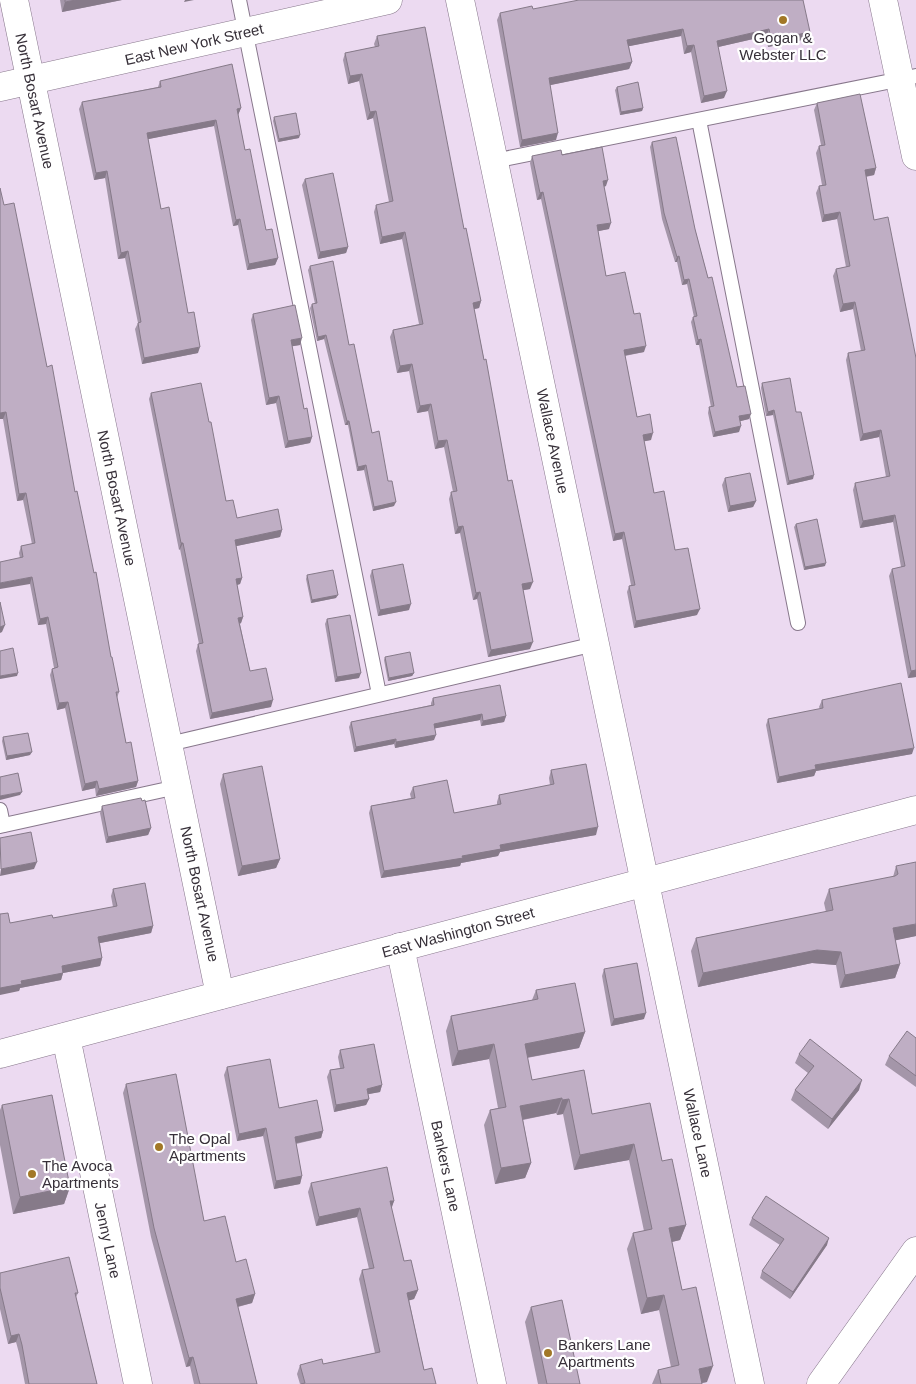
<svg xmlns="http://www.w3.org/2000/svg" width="916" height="1384" viewBox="0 0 916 1384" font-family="Arial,sans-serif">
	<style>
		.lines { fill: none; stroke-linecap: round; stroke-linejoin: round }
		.lane-casing { stroke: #87778b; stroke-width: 16 }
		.street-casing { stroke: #87778b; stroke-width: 29 }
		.secondary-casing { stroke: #87778b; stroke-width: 29 }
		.primary-casing { stroke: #87778b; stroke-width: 29 }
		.lane { stroke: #fff; stroke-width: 14 }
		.street { stroke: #fff; stroke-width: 28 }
		.secondary { stroke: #fff; stroke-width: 28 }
		.primary { stroke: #fff; stroke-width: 28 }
		.wall { fill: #a496a9 }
		.shaded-wall { fill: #867a89 }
		.building { fill: #bfaec4; stroke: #867a89 }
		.poi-dot { fill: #a27827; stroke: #fff; stroke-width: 2 }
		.labels { text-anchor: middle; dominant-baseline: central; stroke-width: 4.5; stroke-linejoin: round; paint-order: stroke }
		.poi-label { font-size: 15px; fill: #373039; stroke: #fff; text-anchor: start }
		.street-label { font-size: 15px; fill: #373039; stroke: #fff }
	</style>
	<rect width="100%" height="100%" fill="#ecdaf1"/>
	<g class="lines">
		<defs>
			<g id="lane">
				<polyline points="239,0 379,694"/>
				<polyline points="699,120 798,623"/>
				<polyline points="494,161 916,76"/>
				<polyline points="169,744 595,644"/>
				<polyline points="0,810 3,825"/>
				<polyline points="0,826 177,787"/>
			</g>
			<g id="street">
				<polyline points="460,0 750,1384"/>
				<polyline points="883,0 916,156"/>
				<polyline points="400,947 492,1384"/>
				<polyline points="66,1037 138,1384"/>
			</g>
			<g id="secondary">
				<polyline points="14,0 220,995"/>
				<polyline points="0,87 388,0"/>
				<polyline points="821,1384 916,1251"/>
			</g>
			<polyline id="primary" points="0,1054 916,810"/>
		</defs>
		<use href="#lane" class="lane-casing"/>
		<use href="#street" class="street-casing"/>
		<use href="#secondary" class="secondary-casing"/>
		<use href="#primary" class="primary-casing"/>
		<use href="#lane" class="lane"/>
		<use href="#street" class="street"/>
		<use href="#secondary" class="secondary"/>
		<use href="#primary" class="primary"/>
	</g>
	<g class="wall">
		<polygon points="60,0 122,0 62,12"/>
		<polygon points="803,0 807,39 768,47 766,36 718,47 724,98 701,103 691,52 684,54 681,36 629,46 632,62 629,69 550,85 556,140 520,147 497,20 500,13 533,9"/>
		<polygon points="377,36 464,229 481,301 479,308 474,309 530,589 523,590 530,649 488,657 477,599 473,600 460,533 455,534 449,499 451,492 453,492 444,447 435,449 428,411 417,413 409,371 397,373 390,337 393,330 419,324 402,239 380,244 374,212 376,205 389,202 373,118 367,120 359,81 348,84 343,60 345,53 375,47 374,44"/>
		<polygon points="160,81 241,108 238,115 245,150 266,230 278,258 275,265 247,270 238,225 233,226 214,126 148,139 161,209 198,353 142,364 135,329 138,323 125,258 118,259 105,178 94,180 79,109 82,102 158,87"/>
		<polygon points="617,87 643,108 642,111 620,115 615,90"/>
		<polygon points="817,103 876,168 874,175 866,177 874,220 916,358 916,677 908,678 889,576 892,569 901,567 893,522 860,528 853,490 855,483 886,477 879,437 860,441 846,360 848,353 861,351 853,309 840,312 833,276 836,269 846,267 837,219 822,222 816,193 819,186 822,185 816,153 819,146 821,145 814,110"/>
		<polygon points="274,117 299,138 278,142 273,121"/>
		<polygon points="652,142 695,229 737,387 749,419 740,421 739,432 713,437 708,413 709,407 711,407 699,345 696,345 691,322 693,317 694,317 687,284 682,285 677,262 675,262 662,219 650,147"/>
		<polygon points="562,155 606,186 604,187 609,229 598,231 606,276 634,314 644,352 625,356 637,417 651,440 644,441 654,493 675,550 697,615 634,628 627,592 629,586 631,585 622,539 613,541 541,199 537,200 530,163 532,156"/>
		<polygon points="305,179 348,247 346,253 318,259 302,185"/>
		<polygon points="4,205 47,367 111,657 119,692 117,698 126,743 138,781 136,787 96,796 95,788 82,791 65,708 57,710 50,675 52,669 54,668 46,624 38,625 30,584 20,558 19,553 21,546 32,544 23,500 17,501 3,419"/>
		<polygon points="310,266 349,345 372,433 388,481 394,506 373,511 364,470 357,471 348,425 345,425 324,339 317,341 310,308 312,304 315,304 308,270"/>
		<polygon points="253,314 300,345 292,346 304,409 312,437 310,443 285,448 276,403 266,405 251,320"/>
		<polygon points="762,383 796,412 813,479 787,485 773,415 766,416 761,388"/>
		<polygon points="151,393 209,422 226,501 237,518 282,530 280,537 236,546 242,578 240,584 237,585 243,617 241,623 240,624 250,671 271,707 210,719 196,651 198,644 199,644 180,549 179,550 149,399"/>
		<polygon points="725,478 756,501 753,507 728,512 722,485"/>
		<polygon points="796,524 825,566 804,570 794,527"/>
		<polygon points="372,570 409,610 378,616 370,576"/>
		<polygon points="307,575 336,598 311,603 306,579"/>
		<polygon points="327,619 359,678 335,682 325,624"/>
		<polygon points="385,657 414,673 412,676 388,681 384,660"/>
		<polygon points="433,698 506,716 504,722 481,726 480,720 435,728 434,740 395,748 394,744 354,752 349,727 351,722 431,705 431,703"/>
		<polygon points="822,700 912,754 816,771 814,776 777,783 766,725 768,719 820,709 819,707"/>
		<polygon points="3,737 30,755 6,760 2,741"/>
		<polygon points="551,770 596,835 500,852 498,856 461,863 460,866 381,878 369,813 371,806 411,798 410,794 413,787 454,813 497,805 497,802 499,795 550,785 549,778"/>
		<polygon points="223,774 280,859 276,868 238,876 220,784"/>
		<polygon points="102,806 151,828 148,835 106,843 100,813"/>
		<polygon points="896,866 916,936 895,940 900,964 895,978 840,988 836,965 812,963 698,987 691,951 696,938 826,912 824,903 829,889 893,877"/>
		<polygon points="113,889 153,926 151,933 100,943 102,958 100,966 63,973 61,980 20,988 19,991 10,923 53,918 113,907 111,896"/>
		<polygon points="604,969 644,1019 611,1026 602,976"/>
		<polygon points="536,990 585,1032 579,1048 527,1058 532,1080 584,1070 592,1114 662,1161 686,1225 680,1240 672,1242 682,1290 707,1382 702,1383 702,1384 652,1384 658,1370 671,1367 659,1310 641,1314 627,1249 633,1233 644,1231 629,1160 574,1170 563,1114 557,1115 556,1113 523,1120 531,1163 525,1178 495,1184 484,1125 490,1110 498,1108 489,1059 452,1066 446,1031 451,1016 532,1000"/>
		<polygon points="916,1038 916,1087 885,1065 889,1056"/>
		<polygon points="340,1050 382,1085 380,1092 368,1094 369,1099 366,1105 334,1112 327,1077 330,1070 340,1068 338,1057"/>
		<polygon points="799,1054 859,1090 828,1129 791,1100 795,1090 808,1073 795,1063"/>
		<polygon points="227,1067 279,1108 323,1131 321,1138 296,1144 302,1176 300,1184 274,1189 263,1136 237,1141 224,1075"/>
		<polygon points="126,1084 204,1221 236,1262 255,1294 252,1303 238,1307 257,1384 194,1384 190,1366 186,1367 151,1237 123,1093"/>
		<polygon points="2,1105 70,1187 64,1204 13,1214 0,1145 0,1110"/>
		<polygon points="311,1183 394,1201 391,1208 404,1261 418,1290 414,1299 409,1300 424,1370 300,1384 297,1374 300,1365 323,1364 375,1353 359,1279 362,1270 369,1269 357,1217 316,1226 308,1192"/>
		<polygon points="752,1218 827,1245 790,1299 760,1278 762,1271 780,1245 749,1225"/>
		<polygon points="0,1273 78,1293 76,1297 97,1384 25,1384 19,1353 16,1342 8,1344 0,1309"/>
		<polygon points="531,1307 580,1384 538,1384 525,1322"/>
	</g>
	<g class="shaded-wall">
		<polygon points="76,0 122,0 62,12 65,2"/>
		<polygon points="185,0 194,0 184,2"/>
		<polygon points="683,29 681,36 625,47 627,40"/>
		<polygon points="769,29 766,36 714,48 717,41"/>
		<polygon points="810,32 807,39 768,47 771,40"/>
		<polygon points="694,45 691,52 684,54 687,46"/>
		<polygon points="632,62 629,69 546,86 549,78"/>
		<polygon points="362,74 359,81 348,84 350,76"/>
		<polygon points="727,91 724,98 701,103 704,96"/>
		<polygon points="241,108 238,115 237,109"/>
		<polygon points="643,108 642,111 620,115 621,112"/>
		<polygon points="376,111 373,118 367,120 370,112"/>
		<polygon points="216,120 214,126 144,140 147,133"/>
		<polygon points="558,133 556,140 520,147 522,140"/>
		<polygon points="300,135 299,138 278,142 279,139"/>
		<polygon points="876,168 874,175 862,177 865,170"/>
		<polygon points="107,171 105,178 94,180 96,173"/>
		<polygon points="608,180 606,186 600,187 603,181"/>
		<polygon points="543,192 541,199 537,200 540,193"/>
		<polygon points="840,212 837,219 822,222 824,215"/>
		<polygon points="240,219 238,225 233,226 236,220"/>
		<polygon points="611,223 609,229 594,232 597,225"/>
		<polygon points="405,232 402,239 380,244 382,237"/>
		<polygon points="348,247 346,253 318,259 320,252"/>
		<polygon points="128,251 125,258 118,259 121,253"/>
		<polygon points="679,256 677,262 675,262 677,257"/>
		<polygon points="278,258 275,265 247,270 249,264"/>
		<polygon points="689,279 687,284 682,285 684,280"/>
		<polygon points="481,301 479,308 470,310 473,303"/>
		<polygon points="855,302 853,309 840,312 843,304"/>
		<polygon points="326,335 324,339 317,341 318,337"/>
		<polygon points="302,338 300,345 288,347 291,340"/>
		<polygon points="701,339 699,345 696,345 698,340"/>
		<polygon points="646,346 644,352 622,356 624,350"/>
		<polygon points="200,347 198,353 142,364 144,358"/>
		<polygon points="412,364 409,371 397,373 400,366"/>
		<polygon points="279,396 276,403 266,405 269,398"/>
		<polygon points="431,404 428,411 417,413 420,406"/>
		<polygon points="774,410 773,415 766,416 768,412"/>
		<polygon points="6,412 3,419 0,419 0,413"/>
		<polygon points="751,414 749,419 737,422 739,416"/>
		<polygon points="347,421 349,421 348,425 345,425"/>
		<polygon points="741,426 739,432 713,437 715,432"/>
		<polygon points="881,430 879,437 860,441 863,434"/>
		<polygon points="653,433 651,440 641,442 643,435"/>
		<polygon points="312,437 310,443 285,448 288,441"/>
		<polygon points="447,440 444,447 435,449 438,441"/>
		<polygon points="366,465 364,470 357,471 358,467"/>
		<polygon points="814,475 813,479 787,485 789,481"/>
		<polygon points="26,493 23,500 17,501 19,494"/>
		<polygon points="756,501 753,507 728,512 730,506"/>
		<polygon points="396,502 394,506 373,511 374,507"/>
		<polygon points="895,515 893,522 860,528 863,521"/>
		<polygon points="463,526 460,533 455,534 458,527"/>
		<polygon points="282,530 280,537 232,547 235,540"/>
		<polygon points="624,532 622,539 613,541 615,534"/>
		<polygon points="181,543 183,543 180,549 179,550"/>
		<polygon points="826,563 825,566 804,570 805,567"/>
		<polygon points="32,577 30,584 0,589 0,583"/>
		<polygon points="242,578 240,584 233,586 236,579"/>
		<polygon points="533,582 530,589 519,591 522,584"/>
		<polygon points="480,592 477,599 473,600 476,593"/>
		<polygon points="338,595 336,598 311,603 312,600"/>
		<polygon points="411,604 409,610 378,616 380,610"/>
		<polygon points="700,609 697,615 634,628 636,621"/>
		<polygon points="48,617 46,624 38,625 40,619"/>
		<polygon points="243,617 241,623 236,624 238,618"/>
		<polygon points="5,625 2,632 0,633 0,627"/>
		<polygon points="533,642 530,649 488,657 491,650"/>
		<polygon points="916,670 916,677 908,678 911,671"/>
		<polygon points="18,673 17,676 0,679 0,676"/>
		<polygon points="361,673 359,678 335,682 337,677"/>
		<polygon points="414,673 412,676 388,681 389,678"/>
		<polygon points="273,700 271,707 210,719 212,713"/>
		<polygon points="68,702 65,708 57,710 59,703"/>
		<polygon points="482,714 480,720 432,729 434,724"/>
		<polygon points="506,716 504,722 481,726 483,721"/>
		<polygon points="436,735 434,740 395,748 396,742"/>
		<polygon points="396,739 394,744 354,752 356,747"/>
		<polygon points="914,748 912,754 816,771 814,776 777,783 779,777 815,765"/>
		<polygon points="32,752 30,755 6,760 7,756"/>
		<polygon points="97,781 95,788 82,791 85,784"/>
		<polygon points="138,781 136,787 96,796 99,789"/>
		<polygon points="22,792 20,795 0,800 0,796"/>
		<polygon points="598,827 596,835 500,852 498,856 461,863 460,866 381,878 384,871 462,856 500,845"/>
		<polygon points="151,828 148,835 106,843 108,837"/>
		<polygon points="280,859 276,868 238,876 242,866"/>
		<polygon points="37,862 34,869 0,876 1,869"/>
		<polygon points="916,924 916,936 888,942 893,928"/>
		<polygon points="153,926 151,933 95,944 98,937"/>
		<polygon points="817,950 841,952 836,965 812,963 698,987 703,973"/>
		<polygon points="102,958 100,966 63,973 61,980 20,988 19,991 0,995 0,988 62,966"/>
		<polygon points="900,964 895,978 840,988 845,975"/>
		<polygon points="646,1013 644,1019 611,1026 614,1019"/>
		<polygon points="585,1032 579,1048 519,1059 525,1044"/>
		<polygon points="494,1044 489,1059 452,1066 458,1051"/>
		<polygon points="862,1080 859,1090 828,1129 832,1119"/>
		<polygon points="382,1085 380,1092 364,1095 367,1089"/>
		<polygon points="562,1098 556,1113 515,1121 520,1106"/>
		<polygon points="369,1099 366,1105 334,1112 336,1105"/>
		<polygon points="569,1099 563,1114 557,1115 562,1100"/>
		<polygon points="266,1128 263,1136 237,1141 239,1134"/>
		<polygon points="323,1131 321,1138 292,1144 295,1137"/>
		<polygon points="634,1144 629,1160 574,1170 580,1155"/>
		<polygon points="531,1163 525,1178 495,1184 501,1168"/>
		<polygon points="302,1176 300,1184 274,1189 276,1181"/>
		<polygon points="70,1187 64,1204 13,1214 20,1197"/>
		<polygon points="390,1201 394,1201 391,1210"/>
		<polygon points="360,1208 357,1217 316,1226 319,1217"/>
		<polygon points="686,1225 680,1240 663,1244 669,1228"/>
		<polygon points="829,1238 827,1245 790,1299 793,1292"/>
		<polygon points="418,1290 414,1299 404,1302 407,1293"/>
		<polygon points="255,1294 252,1303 232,1308 236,1299"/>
		<polygon points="664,1295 659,1310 641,1314 647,1298"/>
		<polygon points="19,1334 16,1342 8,1344 11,1336"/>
		<polygon points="193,1357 190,1366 186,1367 189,1358"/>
		<polygon points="713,1366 707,1382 696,1384 699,1369"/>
	</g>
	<g class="building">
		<polygon points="65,0 76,0 65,2"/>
		<polygon points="579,0 803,0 810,32 771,40 769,29 717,41 727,91 704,96 694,45 687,46 683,29 627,40 632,62 549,78 558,133 522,140 500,13 532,6 533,9"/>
		<polygon points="425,27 464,229 466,228 481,301 473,303 484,360 486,359 508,481 512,480 533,582 522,584 533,642 491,650 480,592 476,593 463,526 458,527 451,492 457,491 447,440 438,441 431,404 420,406 412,364 400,366 393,330 423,324 405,232 382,237 376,205 393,201 376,111 370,112 362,74 350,76 345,53 379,46 377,36"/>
		<polygon points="232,64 241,108 237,109 245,150 250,149 266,230 272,229 278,258 249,264 240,219 236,220 216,120 147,133 161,209 169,207 188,313 194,312 200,347 144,358 138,323 141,322 128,251 121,253 107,171 96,173 82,102 161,87 160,81"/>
		<polygon points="638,82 643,108 621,112 617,87"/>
		<polygon points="860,94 876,168 865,170 874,220 888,217 916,358 916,670 911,671 892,569 905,566 895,515 863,521 855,483 890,476 881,430 863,434 848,353 865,350 855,302 843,304 836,269 850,266 840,212 824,215 819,186 826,185 819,146 825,145 817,103"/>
		<polygon points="296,113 300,135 279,139 274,117"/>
		<polygon points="676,137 695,229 708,278 712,277 737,387 745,386 751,414 739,416 741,426 715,432 709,407 714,406 701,339 698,340 693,317 697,316 689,279 684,280 679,256 677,257 664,213 652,142"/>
		<polygon points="602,147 608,180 603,181 611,223 597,225 606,276 625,272 634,314 640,313 646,346 624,350 637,417 650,414 653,433 643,435 654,493 664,491 675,550 688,548 700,609 636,621 629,586 635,585 624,532 615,534 543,192 540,193 532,156 561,150 562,155"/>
		<polygon points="333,173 348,247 320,252 305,179"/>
		<polygon points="0,188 4,205 14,203 47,367 52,365 75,492 77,491 94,573 96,572 111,657 112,657 119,692 116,692 126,743 131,742 138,781 99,789 97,781 85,784 68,702 59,703 52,669 58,667 48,617 40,619 32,577 0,583 0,562 23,557 21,546 35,543 26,493 19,494 6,412 0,413"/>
		<polygon points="333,261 349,345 354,344 372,433 379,431 388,481 392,481 396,502 374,507 366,465 358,467 349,421 347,421 326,335 318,337 312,304 317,303 310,266"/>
		<polygon points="295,305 302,338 291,340 304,409 307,408 312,437 288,441 279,396 269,398 253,314"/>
		<polygon points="790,378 796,412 801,412 814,475 789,481 774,410 768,412 762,383"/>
		<polygon points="201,383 209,422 211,422 226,501 233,500 237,518 278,509 282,530 235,540 242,578 236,579 243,617 238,618 250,671 266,668 273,700 212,713 198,644 203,643 183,543 181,543 151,393"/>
		<polygon points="750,473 756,501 730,506 725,478"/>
		<polygon points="817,519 826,563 805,567 796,524"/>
		<polygon points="403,564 411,604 380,610 372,570"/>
		<polygon points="333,570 338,595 312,600 307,575"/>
		<polygon points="0,602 5,625 0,627"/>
		<polygon points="350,615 361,673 337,677 327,619"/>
		<polygon points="13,648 18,673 0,676 0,651"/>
		<polygon points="410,652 414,673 389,678 385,657"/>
		<polygon points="901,683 914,748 815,765 816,769 779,777 768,719 823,708 822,700"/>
		<polygon points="500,685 506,716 483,721 482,714 434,724 436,735 396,742 396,739 356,747 351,722 434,705 433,698"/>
		<polygon points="28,733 32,752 7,756 3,737"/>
		<polygon points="586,764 598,827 500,845 501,849 462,856 463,858 384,871 371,806 415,798 413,787 447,780 454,813 501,804 499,795 554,784 551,770"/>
		<polygon points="262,766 280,859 242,866 223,774"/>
		<polygon points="18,773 22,792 0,796 0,777"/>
		<polygon points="141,798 142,801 145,800 151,828 108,837 102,806"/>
		<polygon points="31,832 37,862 1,869 0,838"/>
		<polygon points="916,862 916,924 893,928 900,964 845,975 841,952 817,950 703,973 696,938 833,910 829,889 895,876 898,874 896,866"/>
		<polygon points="145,883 153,926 98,937 102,958 62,966 63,973 21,981 22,984 0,988 0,914 8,913 10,923 52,915 53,918 117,906 113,889"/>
		<polygon points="637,963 646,1013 614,1019 604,969"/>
		<polygon points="575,983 585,1032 525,1044 532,1080 584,1070 592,1114 650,1103 662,1161 672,1159 686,1225 669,1228 682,1290 696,1287 713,1366 699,1369 702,1384 661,1384 658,1370 679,1365 664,1295 647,1298 633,1233 652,1229 634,1144 580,1155 569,1099 562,1100 562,1098 520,1106 531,1163 501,1168 490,1110 506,1107 494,1044 458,1051 451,1016 538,999 536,990"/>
		<polygon points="907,1031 916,1038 916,1076 889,1056"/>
		<polygon points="810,1039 862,1080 832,1119 795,1090 814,1066 799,1054"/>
		<polygon points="374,1044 382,1085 367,1089 369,1099 336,1105 330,1070 344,1068 340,1050"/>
		<polygon points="270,1059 279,1108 317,1100 323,1131 295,1137 302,1176 276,1181 266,1128 239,1134 227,1067"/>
		<polygon points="176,1074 204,1221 225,1216 236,1262 246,1259 255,1294 236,1299 257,1384 200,1384 193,1357 189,1358 154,1228 126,1084"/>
		<polygon points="52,1095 70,1187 20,1197 2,1105"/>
		<polygon points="387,1167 394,1201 390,1201 404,1261 411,1260 418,1290 407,1293 424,1370 432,1368 436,1384 301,1384 305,1383 300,1365 322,1359 323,1364 380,1352 362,1270 374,1268 360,1208 319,1217 311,1183"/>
		<polygon points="766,1196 829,1238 793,1292 762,1271 784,1239 752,1218"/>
		<polygon points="69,1257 78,1293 75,1293 97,1384 29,1384 22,1345 19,1334 11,1336 0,1288 0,1273"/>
		<polygon points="562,1300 580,1384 547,1384 531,1307"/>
	</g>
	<g class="poi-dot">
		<circle cx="783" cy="20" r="5"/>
		<circle cx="159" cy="1147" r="5"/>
		<circle cx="32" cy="1174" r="5"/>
		<circle cx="548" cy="1353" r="5"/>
	</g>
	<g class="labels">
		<g class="poi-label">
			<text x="783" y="37" text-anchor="middle">Gogan &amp;<tspan x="783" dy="17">Webster LLC</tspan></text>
			<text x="169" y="1138">The Opal<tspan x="169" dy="17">Apartments</tspan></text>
			<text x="42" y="1165">The Avoca<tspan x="42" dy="17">Apartments</tspan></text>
			<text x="558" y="1344">Bankers Lane<tspan x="558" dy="17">Apartments</tspan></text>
		</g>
		<g class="street-label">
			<text transform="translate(194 44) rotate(-13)">East New York Street</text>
			<text transform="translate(35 101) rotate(78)">North Bosart Avenue</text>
			<text transform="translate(553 441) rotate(78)">Wallace Avenue</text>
			<text transform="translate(117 498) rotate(78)">North Bosart Avenue</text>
			<text transform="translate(200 894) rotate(78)">North Bosart Avenue</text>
			<text transform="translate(458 932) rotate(-15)">East Washington Street</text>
			<text transform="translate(698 1133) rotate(78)">Wallace Lane</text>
			<text transform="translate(446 1166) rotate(78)">Bankers Lane</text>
			<text transform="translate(108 1240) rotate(78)">Jenny Lane</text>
		</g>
	</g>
</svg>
